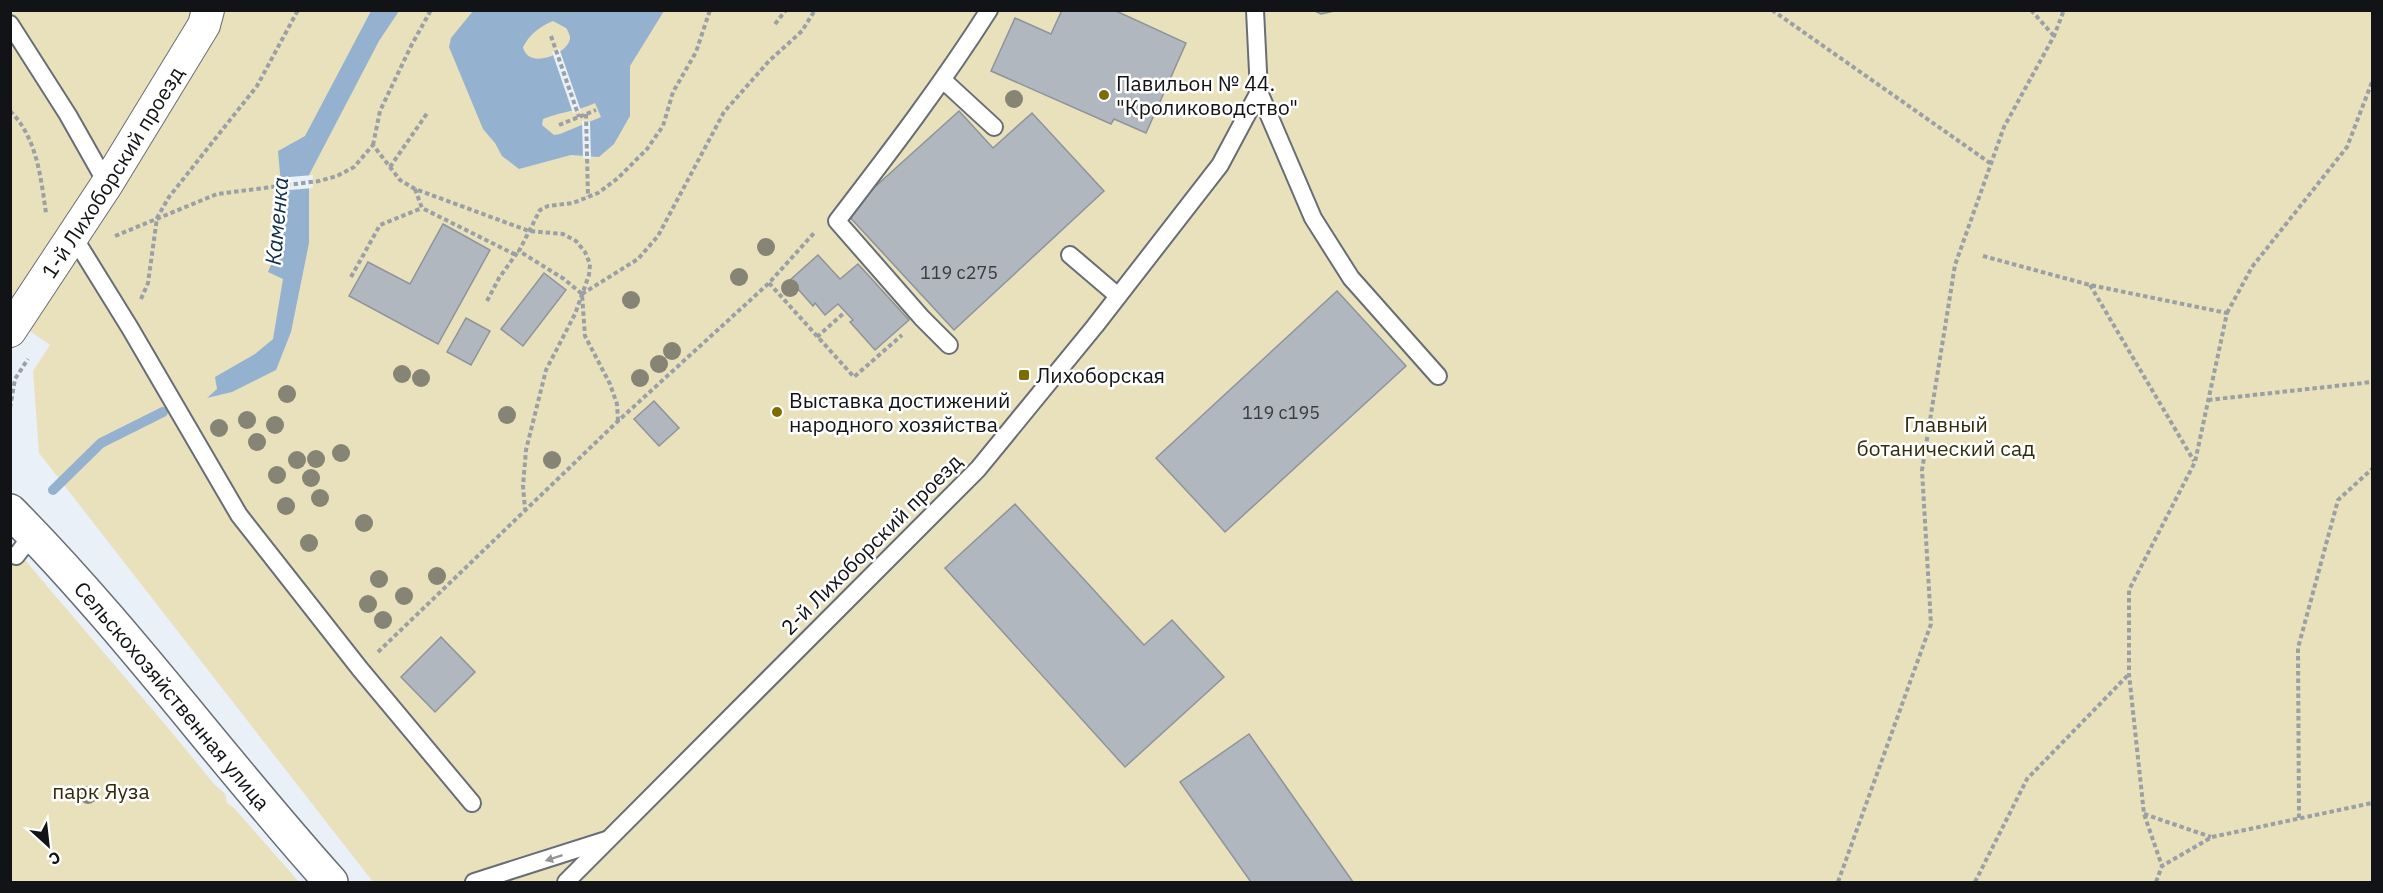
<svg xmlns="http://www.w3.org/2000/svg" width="2383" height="893" viewBox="0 0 2383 893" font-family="'IBM Plex Sans',sans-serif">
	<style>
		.green { fill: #e9e0bc }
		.water { fill: #94b2cf; fill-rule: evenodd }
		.pier { fill: #e9f0f8 }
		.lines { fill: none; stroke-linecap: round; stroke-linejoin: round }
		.stream { stroke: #94b2cf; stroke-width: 10 }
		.building { fill: #b0b7be; stroke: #8d949b; stroke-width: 1.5 }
		.lane-casing { stroke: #686e75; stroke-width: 20 }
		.street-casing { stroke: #686e75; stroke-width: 34 }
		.secondary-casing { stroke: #686e75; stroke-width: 36 }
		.path { stroke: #9aa0a6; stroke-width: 4; stroke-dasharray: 4.5 3; stroke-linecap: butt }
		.lane { stroke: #fff; stroke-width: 16 }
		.street { stroke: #fff; stroke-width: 32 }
		.secondary { stroke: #fff; stroke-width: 33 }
		.tree { fill: #858475 }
		.oneway { fill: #949596 }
		.poi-dot { fill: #7e6b03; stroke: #fff; stroke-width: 2 }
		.labels { text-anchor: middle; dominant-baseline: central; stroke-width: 5; stroke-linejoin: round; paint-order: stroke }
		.number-label { font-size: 18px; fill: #393c40 }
		.poi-label { font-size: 21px; fill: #111316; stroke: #fff; text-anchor: start }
		.street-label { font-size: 21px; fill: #111316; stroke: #fff }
		.park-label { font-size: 21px; fill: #332b0a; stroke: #fff }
		.water-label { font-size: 22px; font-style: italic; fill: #092d4a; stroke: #fff }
	</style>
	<rect width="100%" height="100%" fill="#e9f0f8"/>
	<g class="green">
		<polygon points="11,11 2372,11 2372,882 373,882 39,453 33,371 50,345 11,318"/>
		<path d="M 10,542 C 78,624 148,702 214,784 L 225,794 L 227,803 L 234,808 L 299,882 L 11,882 Z"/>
	</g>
	<g class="water">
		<polygon points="371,11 399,11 379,41 309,175 309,243 291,332 276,370 232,392 207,398 217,389 215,377 255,354 273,339 283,279 268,272 285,230 278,151 305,136"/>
		<path d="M 473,11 L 664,11 L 630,66 L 630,116 L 614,144 L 599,157 L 571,155 L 519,169 L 502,156 L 495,143 L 483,129 L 449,47 L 451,38 ZM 553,21 L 566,28 C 567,29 570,35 570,37 C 571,53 528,71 523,47 C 530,34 539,27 553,21 ZM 595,103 L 601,117 L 560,134 L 554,135 L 542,125 L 543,119 C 559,112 578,111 595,103 Z"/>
	</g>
	<g class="pier">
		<polygon points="559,48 581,111 573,113 552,52"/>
		<polygon points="586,120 590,122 591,159 583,158 582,121"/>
		<polygon points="313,175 313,188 278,191 278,178"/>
	</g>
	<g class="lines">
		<polyline class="stream" points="53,490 101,443 163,412"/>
	</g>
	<g class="building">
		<polygon points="1062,10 1114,10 1186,43 1146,133 1114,119 1111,124 991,71 1015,18 1051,34"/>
		<polygon points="1313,10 1339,10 1321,14"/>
		<polygon points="959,111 993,148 1032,113 1104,191 954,330 846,213"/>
		<polygon points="443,224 490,250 438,344 349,296 368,262 410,284"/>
		<polygon points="818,255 840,279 858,264 909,320 875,350 850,322 853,320 838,304 825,315 815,303 813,306 790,280"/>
		<polygon points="544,273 566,290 523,346 501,329"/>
		<polygon points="1337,291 1406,366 1225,532 1156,458"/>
		<polygon points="466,318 490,331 471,365 447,352"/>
		<polygon points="654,401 679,428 659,446 634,419"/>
		<polygon points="1015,504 1144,645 1172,620 1224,677 1125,767 945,568"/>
		<polygon points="441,637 475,672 435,712 401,677"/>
		<polygon points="1249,734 1353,882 1251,882 1180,782"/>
	</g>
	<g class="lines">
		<defs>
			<g id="lane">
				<polyline points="10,24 68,115 107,184"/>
				<polyline points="944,81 994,127"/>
				<polyline points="1259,92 1313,218 1351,278 1438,376"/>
				<polyline points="73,236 130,328 239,515 360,669 472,803"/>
				<polyline points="1070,255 1118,296"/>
				<path d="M 949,345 L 922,318 L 837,221 C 890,152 942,84 989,10"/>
				<polyline points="16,556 33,534"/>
				<polyline points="474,882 606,840"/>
				<polyline points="566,882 978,469 1095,326 1220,165 1259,92 1255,10"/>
			</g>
			<g id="street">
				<path id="s1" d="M 10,331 L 107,184 L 204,25 L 208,10"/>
			</g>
			<g id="secondary">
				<path id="s2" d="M 10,511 C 126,628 222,761 331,882"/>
			</g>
		</defs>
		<use href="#lane" class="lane-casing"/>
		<use href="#street" class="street-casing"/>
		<use href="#secondary" class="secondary-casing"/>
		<g class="path">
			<polyline points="1772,10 1990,163"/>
			<polyline points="2031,10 2054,36"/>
			<polyline points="775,24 786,10"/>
			<polyline points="551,36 579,117"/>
			<path d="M 10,111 C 37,137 41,179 46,213"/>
			<polyline points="586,114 588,197"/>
			<polyline points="559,125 596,110"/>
			<polyline points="373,145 380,111 411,46 431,10"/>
			<polyline points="390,167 428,112"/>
			<polyline points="415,189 422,208 516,255"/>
			<polyline points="115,236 217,194 319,181 337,176 354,167 373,145 400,180 415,189 529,231 563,234 576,241 585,252 590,264 589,275 575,314 546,370 526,450 523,486 525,509"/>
			<polyline points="1983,256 2090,285 2227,313 2195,462 2129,590 2129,674 2144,814 2162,866"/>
			<polyline points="351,277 380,225 422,208"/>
			<polyline points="769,283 854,377 902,335"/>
			<polyline points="2090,285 2194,461"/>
			<polyline points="582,294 638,259 658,236 724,112 769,61 802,31 815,10"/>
			<polyline points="141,299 148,283 157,218 169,197 257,86 298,10"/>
			<polyline points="487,301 499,278 517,253"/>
			<polyline points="2227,313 2252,267 2347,147 2372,82"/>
			<polyline points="817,337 845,312"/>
			<polyline points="2208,400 2372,382"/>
			<polyline points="10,408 15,379 28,359"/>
			<polyline points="618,421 617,404 610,384 585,336 582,294 564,279 519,251 540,210 548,206 573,203 598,193 618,178 647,149 663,126 673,92 696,52 710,10"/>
			<polyline points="378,652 618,421 769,283 814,233"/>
			<polyline points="2144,814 2211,837"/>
			<polyline points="2299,818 2298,648 2338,500 2372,469"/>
			<polyline points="1838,882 1931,624 1922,470 1955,265 2004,127 2054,36 2064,10"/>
			<polyline points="1975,882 2027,779 2129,674"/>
			<polyline points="2156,882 2162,866 2212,837 2372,803"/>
		</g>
		<use href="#lane" class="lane"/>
		<use href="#street" class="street"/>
		<use href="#secondary" class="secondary"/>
	</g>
	<g class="tree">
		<circle cx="1014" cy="99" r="9"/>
		<circle cx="766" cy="247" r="9"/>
		<circle cx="739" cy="277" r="9"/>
		<circle cx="790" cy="288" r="9"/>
		<circle cx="631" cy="300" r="9"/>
		<circle cx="672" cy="351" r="9"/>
		<circle cx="659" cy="364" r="9"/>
		<circle cx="402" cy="374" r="9"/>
		<circle cx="421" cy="378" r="9"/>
		<circle cx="640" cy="378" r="9"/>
		<circle cx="287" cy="394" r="9"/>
		<circle cx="507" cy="415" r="9"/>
		<circle cx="247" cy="420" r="9"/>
		<circle cx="275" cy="425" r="9"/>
		<circle cx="219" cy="428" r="9"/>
		<circle cx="257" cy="442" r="9"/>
		<circle cx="341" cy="453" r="9"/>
		<circle cx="316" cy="459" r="9"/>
		<circle cx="297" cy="460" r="9"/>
		<circle cx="552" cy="460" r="9"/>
		<circle cx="277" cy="475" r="9"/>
		<circle cx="311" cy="478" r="9"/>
		<circle cx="320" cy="498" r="9"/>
		<circle cx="286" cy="506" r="9"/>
		<circle cx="364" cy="523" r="9"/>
		<circle cx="309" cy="543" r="9"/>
		<circle cx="437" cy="576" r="9"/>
		<circle cx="379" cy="579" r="9"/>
		<circle cx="404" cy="596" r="9"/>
		<circle cx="368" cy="604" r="9"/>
		<circle cx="383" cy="620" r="9"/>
		<circle cx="88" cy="795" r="9"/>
	</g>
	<defs><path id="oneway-solid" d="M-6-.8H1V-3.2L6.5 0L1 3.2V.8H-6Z" transform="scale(1.5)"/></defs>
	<use class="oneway" href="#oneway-solid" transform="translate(554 858) rotate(162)"/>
	<g class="poi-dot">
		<circle cx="1104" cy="95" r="6"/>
		<rect x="1018" y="369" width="12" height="12" rx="3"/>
		<circle cx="777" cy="412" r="6"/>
	</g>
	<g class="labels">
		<g class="number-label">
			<text x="959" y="272">119 с275</text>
			<text x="1281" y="412">119 с195</text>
		</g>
		<g class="poi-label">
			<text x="1116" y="83">Павильон № 44.<tspan x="1116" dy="24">"Кролиководство"</tspan></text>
			<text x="1036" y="375">Лихоборская</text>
			<text x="789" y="400">Выставка достижений<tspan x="789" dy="24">народного хозяйства</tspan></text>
		</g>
		<g class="street-label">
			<text stroke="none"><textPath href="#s1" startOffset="189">1-й Лихоборский проезд</textPath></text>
			<text transform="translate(871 544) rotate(-45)">2-й Лихоборский проезд</text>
			<text stroke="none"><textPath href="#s2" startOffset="246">Сельскохозяйственная улица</textPath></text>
		</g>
		<g class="park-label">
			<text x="1946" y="424">Главный<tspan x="1946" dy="24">ботанический сад</tspan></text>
			<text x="101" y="791">парк Яуза</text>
		</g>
		<g class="water-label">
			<text transform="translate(276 221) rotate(-85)">Каменка</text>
		</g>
	</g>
	<rect width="2383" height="893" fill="none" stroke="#111316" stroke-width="24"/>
	<g transform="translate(48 845) rotate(153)" stroke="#ffffff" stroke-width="4.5" paint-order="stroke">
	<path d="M0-4.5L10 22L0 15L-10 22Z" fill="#111316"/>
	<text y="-9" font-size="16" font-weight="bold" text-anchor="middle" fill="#111316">С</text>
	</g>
</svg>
